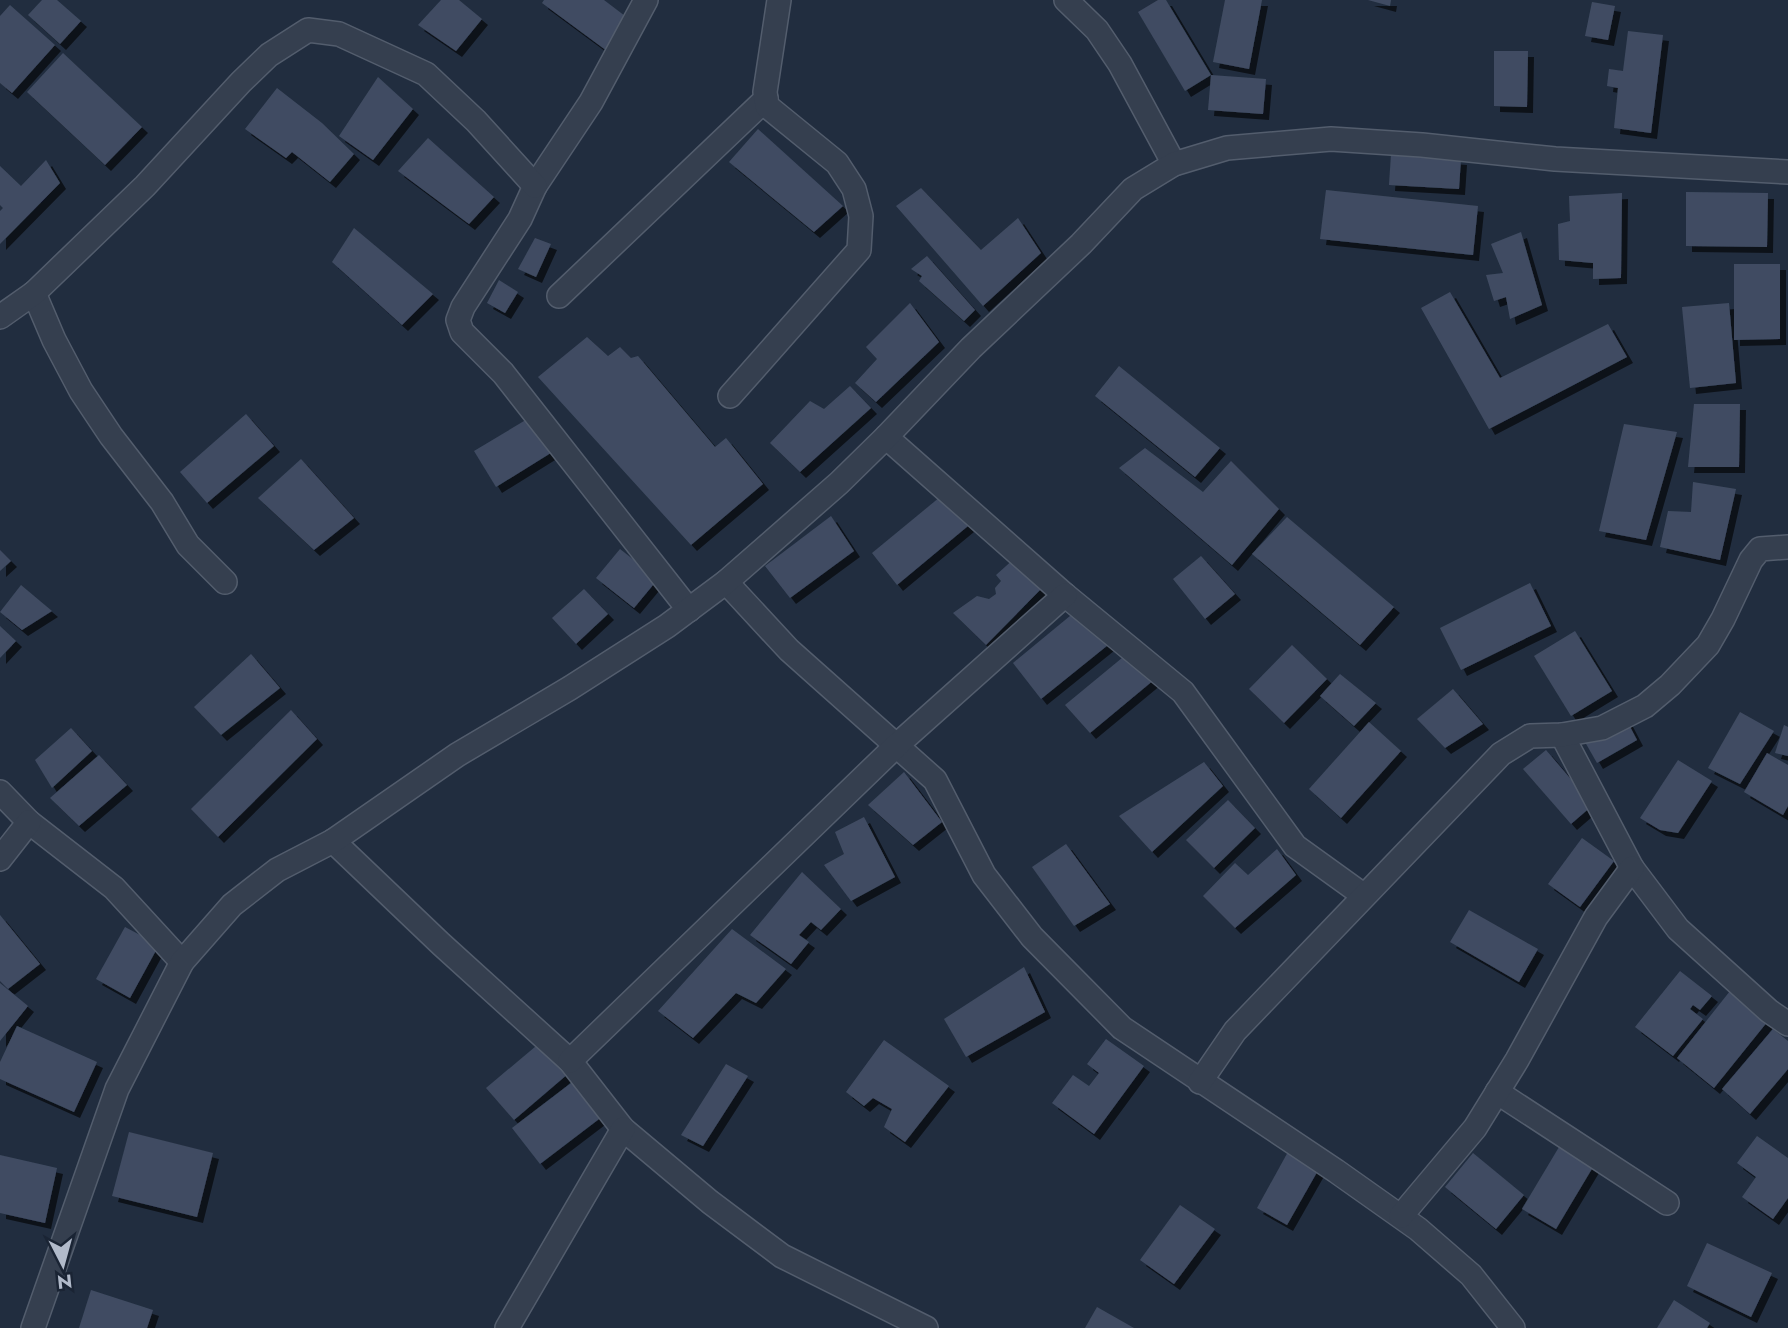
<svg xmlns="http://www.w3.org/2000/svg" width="1788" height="1328" viewBox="0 0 1788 1328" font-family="Jost,sans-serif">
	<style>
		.building { fill: #404c62; filter: url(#shadow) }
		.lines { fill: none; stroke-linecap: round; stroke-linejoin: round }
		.minor-casing { stroke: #535d6d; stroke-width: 26 }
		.minor { stroke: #353f4f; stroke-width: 23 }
	</style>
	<defs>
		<filter id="shadow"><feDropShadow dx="6" dy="6" stdDeviation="0" flood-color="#0009"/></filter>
	</defs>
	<rect width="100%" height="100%" fill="#212d3f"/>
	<g class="building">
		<polygon points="42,0 57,0 81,21 60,44 28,15"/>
		<polygon points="441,0 459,0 482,19 456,51 418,25"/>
		<polygon points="544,0 604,0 625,16 607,51 542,3"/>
		<polygon points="1158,0 1166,0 1211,75 1185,91 1138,12"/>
		<polygon points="1225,0 1262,0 1249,69 1213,62"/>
		<polygon points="1368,0 1391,0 1390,6"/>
		<polygon points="1592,2 1615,6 1608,40 1585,36"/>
		<polygon points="10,5 55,45 12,93 0,83 0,16"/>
		<polygon points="1628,31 1663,35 1651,133 1614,128 1618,88 1607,86 1609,69 1623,71"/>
		<polygon points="1494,51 1528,51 1527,107 1494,106"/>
		<polygon points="63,53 142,127 105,165 27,92"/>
		<polygon points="1211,75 1266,79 1263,114 1208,110"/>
		<polygon points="378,77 413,109 373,160 339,136"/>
		<polygon points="277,88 322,123 354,154 330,182 292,152 286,158 245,129"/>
		<polygon points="758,129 843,206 814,232 729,162"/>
		<polygon points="428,138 494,197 469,224 398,171"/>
		<polygon points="1391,154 1461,159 1459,189 1389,185"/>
		<polygon points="46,160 60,183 0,244 0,211 3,208 0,205 0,166 21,186"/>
		<polygon points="921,188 981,250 1018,218 1041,253 983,306 896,206"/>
		<polygon points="1326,190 1478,206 1473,255 1320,239"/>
		<polygon points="1686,192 1768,193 1767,247 1686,246"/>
		<polygon points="1622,193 1621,278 1593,279 1593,263 1559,260 1558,224 1570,221 1569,196"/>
		<polygon points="354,228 433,294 402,325 332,262"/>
		<polygon points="1521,232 1542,305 1510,319 1506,297 1494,301 1486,275 1503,273 1491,244"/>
		<polygon points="535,238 551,244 536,277 518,269"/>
		<polygon points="927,256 975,310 964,321 919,281 922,276 911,269"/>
		<polygon points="1734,264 1780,264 1780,339 1734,340"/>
		<polygon points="499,280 518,292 505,313 487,303"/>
		<polygon points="1450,292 1500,378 1608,324 1627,357 1489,429 1421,308"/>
		<polygon points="910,303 939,342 876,402 855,383 877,359 866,347"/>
		<polygon points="1729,303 1736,383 1690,388 1682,307"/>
		<polygon points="587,337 608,356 620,347 631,358 638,356 715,447 726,438 763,484 691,545 538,377"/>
		<polygon points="1119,366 1220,448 1195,477 1095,396"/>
		<polygon points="850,386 871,408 800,472 770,443 810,401 824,409"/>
		<polygon points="1694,404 1740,404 1739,467 1688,467"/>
		<polygon points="246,414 274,446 207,503 180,472"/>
		<polygon points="529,418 554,451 496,487 474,451"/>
		<polygon points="1624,424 1677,432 1646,540 1599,531"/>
		<polygon points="1145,448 1203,492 1231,461 1279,509 1232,565 1119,468"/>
		<polygon points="301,459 354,518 314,550 258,498"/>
		<polygon points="1693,482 1736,489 1720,560 1660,547 1668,511 1691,512"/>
		<polygon points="940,497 968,526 897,585 872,553"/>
		<polygon points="831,516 854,551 790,598 765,566"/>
		<polygon points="1287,517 1394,607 1360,645 1252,554"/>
		<polygon points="620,549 658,579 634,608 596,578"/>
		<polygon points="0,550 11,561 0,571"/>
		<polygon points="1201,556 1235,594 1205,619 1173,579"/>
		<polygon points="1015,558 1043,587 986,645 953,613 977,596 989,599 996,594 995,588 1001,581 996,575"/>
		<polygon points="1530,583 1551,626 1461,670 1440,628"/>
		<polygon points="21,585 52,611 22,630 0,612"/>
		<polygon points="584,589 608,614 576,644 552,618"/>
		<polygon points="1076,611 1108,645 1041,699 1013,663"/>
		<polygon points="0,626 16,641 0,658"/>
		<polygon points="1575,631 1612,691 1571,716 1534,656"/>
		<polygon points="1292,645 1327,679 1284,723 1249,689"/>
		<polygon points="1128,653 1155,679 1090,733 1065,705"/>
		<polygon points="251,654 280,688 221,735 194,707"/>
		<polygon points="1340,674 1376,703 1354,726 1320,696"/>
		<polygon points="1453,689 1483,724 1445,748 1417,719"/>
		<polygon points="291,710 317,739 218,837 191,809"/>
		<polygon points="1740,712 1774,731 1740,784 1708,768"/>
		<polygon points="1626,719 1637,740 1597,763 1585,742"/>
		<polygon points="1369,722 1401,751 1341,818 1309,789"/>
		<polygon points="1784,725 1788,727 1788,756 1775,753"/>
		<polygon points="71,728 92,751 52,788 35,760"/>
		<polygon points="1546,750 1593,805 1571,824 1523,769"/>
		<polygon points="1767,753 1788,765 1788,806 1783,815 1744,792"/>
		<polygon points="99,755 127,785 79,826 50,798"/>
		<polygon points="1678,760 1712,781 1678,833 1660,830 1640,818"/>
		<polygon points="1204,762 1223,786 1152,852 1119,816"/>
		<polygon points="904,772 942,822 913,845 868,805"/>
		<polygon points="1228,800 1255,828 1214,868 1186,840"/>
		<polygon points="864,817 895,877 851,901 824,865 844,854 835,832"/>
		<polygon points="1582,838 1614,861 1580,907 1548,884"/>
		<polygon points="1066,844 1110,904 1074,926 1032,867"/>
		<polygon points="1277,849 1296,875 1235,928 1203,896 1235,863 1248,875"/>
		<polygon points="802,872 841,909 821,930 811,922 799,935 809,942 791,964 750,935"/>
		<polygon points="1469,910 1538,949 1519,982 1450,942"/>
		<polygon points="0,915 40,964 8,989 0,981"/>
		<polygon points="125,927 159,945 130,998 96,979"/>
		<polygon points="732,929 786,969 756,1003 736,993 693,1038 658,1011"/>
		<polygon points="1024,967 1045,1012 966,1057 944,1019"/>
		<polygon points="1680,971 1712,996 1700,1010 1693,1005 1690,1009 1703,1019 1673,1056 1635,1027"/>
		<polygon points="0,983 28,1006 0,1041"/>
		<polygon points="1730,991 1768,1021 1714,1088 1677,1058"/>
		<polygon points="17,1026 97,1062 74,1112 0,1079 0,1062"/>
		<polygon points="1773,1029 1788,1041 1788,1069 1750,1114 1722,1089"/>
		<polygon points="1106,1039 1144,1066 1094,1134 1052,1103 1073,1075 1089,1086 1099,1073 1087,1064"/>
		<polygon points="884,1040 949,1086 905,1142 884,1127 892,1109 873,1098 864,1106 846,1092"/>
		<polygon points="542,1041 569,1073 514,1120 486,1088"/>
		<polygon points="726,1064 748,1076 703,1146 681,1135"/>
		<polygon points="575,1080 603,1116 540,1164 512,1128"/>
		<polygon points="129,1132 213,1153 197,1217 112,1196"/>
		<polygon points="1757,1136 1788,1158 1788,1198 1773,1219 1742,1197 1756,1177 1737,1163"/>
		<polygon points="1562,1142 1596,1162 1556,1229 1522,1209"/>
		<polygon points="1289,1150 1320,1167 1287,1225 1257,1208"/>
		<polygon points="1473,1153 1524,1195 1496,1229 1445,1187"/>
		<polygon points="0,1155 57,1168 45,1223 0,1213"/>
		<polygon points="1180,1205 1215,1229 1174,1284 1140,1260"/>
		<polygon points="1707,1243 1772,1273 1751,1317 1687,1286"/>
		<polygon points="91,1290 153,1310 147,1328 79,1328"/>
		<polygon points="1674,1300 1710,1323 1707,1328 1657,1328"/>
		<polygon points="1097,1307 1134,1328 1085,1328"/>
	</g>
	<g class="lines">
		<defs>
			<g id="minor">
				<polyline points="646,0 591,102 535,186 520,219 463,307 458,320 462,332 503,373 689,610"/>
				<polyline points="1066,0 1097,30 1120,64 1174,164"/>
				<polyline points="34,293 54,340 81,391 111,436 162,502 188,545 225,582"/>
				<polyline points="559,296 766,99"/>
				<polyline points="0,317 34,293 145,186 241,82 269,55 308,30 339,34 426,74 476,121 535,186"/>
				<polyline points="730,396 859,250 861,216 854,189 837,163 767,106 765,92 779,0"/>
				<polyline points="886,437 1065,595 1183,692 1295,846 1363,895"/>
				<polyline points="726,582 789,650 935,780 984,875 1032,937 1122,1028 1336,1171 1418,1229 1471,1275 1513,1328"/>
				<polyline points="1562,735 1632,868 1678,929 1769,1011 1788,1024"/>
				<polyline points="0,792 29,822 114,888 182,962"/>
				<polyline points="333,841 441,944 570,1061 623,1129 710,1202 782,1256 926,1328"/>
				<polyline points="0,859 29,822"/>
				<polyline points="570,1061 897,745 1065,595"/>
				<polyline points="1200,1082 1235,1031 1501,754 1530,736 1562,735 1602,728 1645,706 1670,685 1708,645 1723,619 1751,560 1760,549 1788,547"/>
				<polyline points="1497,1092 1667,1203"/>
				<polyline points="1401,1216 1475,1128 1517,1060 1596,917 1632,868"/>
				<polyline points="33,1328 117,1089 182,962 232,905 277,870 333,841 457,755 570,688 667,626 726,582 839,483 886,437 971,348 1081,244 1133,189 1174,164 1227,148 1331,139 1422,145 1555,159 1788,172"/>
				<polyline points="507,1328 623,1129"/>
			</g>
		</defs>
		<use href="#minor" class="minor-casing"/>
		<use href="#minor" class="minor"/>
	</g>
	<g transform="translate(63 1265) rotate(174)" stroke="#1a2434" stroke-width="5" paint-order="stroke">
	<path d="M0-5L12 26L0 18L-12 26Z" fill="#b1baca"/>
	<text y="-10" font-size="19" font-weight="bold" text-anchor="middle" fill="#b1baca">N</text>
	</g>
</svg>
